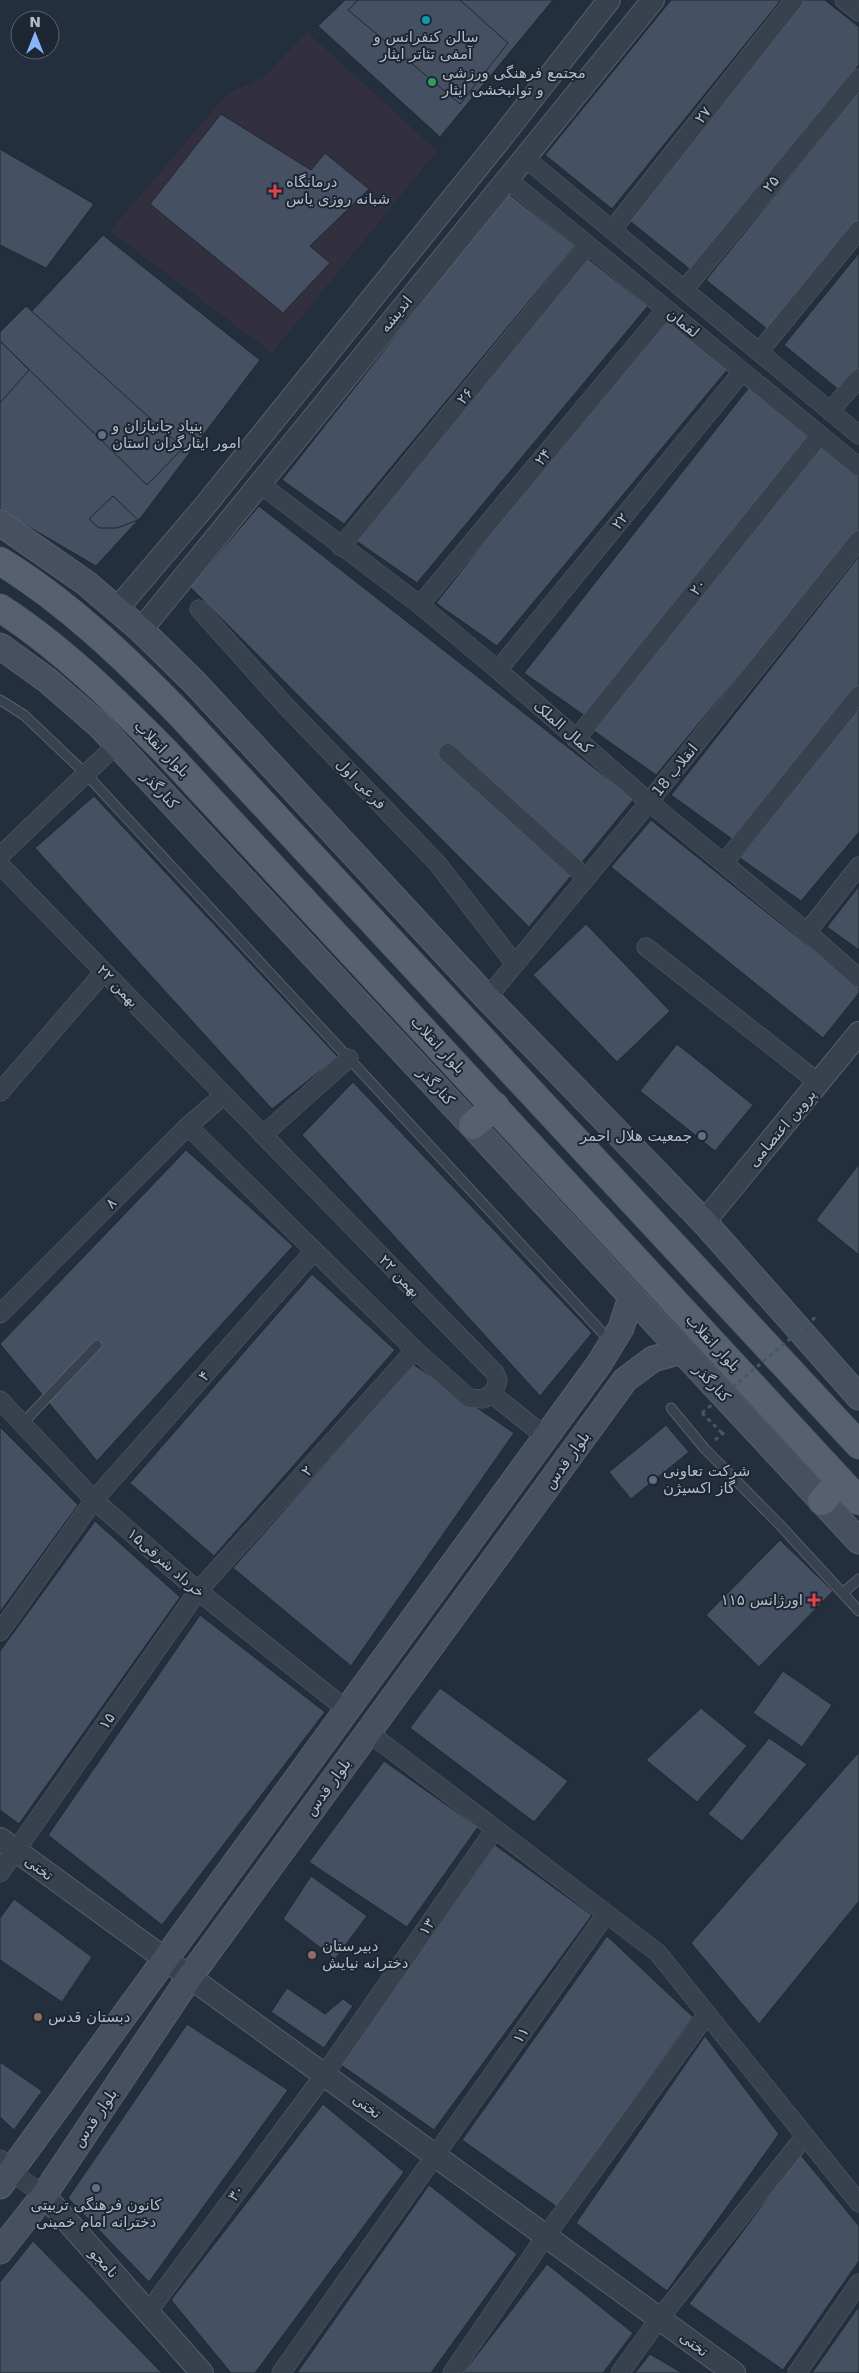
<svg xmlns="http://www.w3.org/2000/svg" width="859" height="2373" viewBox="0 0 859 2373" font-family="'DejaVu Sans',Cairo,sans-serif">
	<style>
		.medical { fill: #32303f }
		.building { fill: #455162; stroke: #1f2835 }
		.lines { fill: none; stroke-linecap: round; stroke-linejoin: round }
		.service-casing { stroke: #565f6c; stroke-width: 11 }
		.minor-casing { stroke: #565f6c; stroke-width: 19 }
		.tertiary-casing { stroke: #565f6c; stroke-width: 24 }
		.secondary-casing { stroke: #565f6c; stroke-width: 27 }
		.primary-casing { stroke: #414a57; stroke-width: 29 }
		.path { stroke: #44595c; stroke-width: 3; stroke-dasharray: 4 4; stroke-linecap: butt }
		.service { stroke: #38414e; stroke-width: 9 }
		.minor { stroke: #38414e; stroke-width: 18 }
		.tertiary { stroke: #38414e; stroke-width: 22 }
		.secondary { stroke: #465061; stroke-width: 25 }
		.primary { stroke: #56606e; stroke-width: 28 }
		.path-bridge { stroke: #44595c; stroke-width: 3; stroke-dasharray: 4 4; stroke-linecap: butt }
		.culture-dot { fill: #0f9aa8; stroke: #1d2633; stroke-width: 2 }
		.leisure-dot { fill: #2e9e5b; stroke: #1d2633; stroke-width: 2 }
		.health-dot { fill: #e0444e; stroke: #1d2633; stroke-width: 2 }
		.service-dot { fill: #5c6f8a; stroke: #1d2633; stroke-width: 2 }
		.education-dot { fill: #8d6e63; stroke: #1d2633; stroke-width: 2 }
		.labels { text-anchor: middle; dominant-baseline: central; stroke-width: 4; stroke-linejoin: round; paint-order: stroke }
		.poi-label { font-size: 15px; fill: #b4bcc9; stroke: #1d2633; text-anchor: start }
		.street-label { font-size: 15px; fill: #b4bcc9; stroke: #1d2633 }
	</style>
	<rect width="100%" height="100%" fill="#242f3e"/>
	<polygon class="medical" points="307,32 437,151 272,353 110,231 228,93 263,78"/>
	<g class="building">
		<polygon points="345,0 553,0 440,137 318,26"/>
		<polygon points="358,0 460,0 508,43 460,104 348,10"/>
		<polygon points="671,0 781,0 612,209 545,155"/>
		<polygon points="802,0 825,0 859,27 859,65 692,271 626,218"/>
		<polygon points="859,91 859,227 772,333 706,280"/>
		<polygon points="221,114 311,170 325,153 369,189 310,246 330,263 283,313 150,204"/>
		<polygon points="0,149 94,204 46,268 0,245"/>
		<polygon points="508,193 575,246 344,524 282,480"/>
		<polygon points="103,235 260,360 142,516 96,566 0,510 0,345"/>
		<polygon points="581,253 648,306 417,583 355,540"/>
		<polygon points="859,253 859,388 850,399 784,345"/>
		<polygon points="26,306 183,448 147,485 0,341 0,332"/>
		<polygon points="662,316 728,369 497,646 436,603"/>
		<polygon points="0,341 29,370 0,403"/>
		<polygon points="750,386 816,439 585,716 524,673"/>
		<polygon points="820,444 859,476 859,531 656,775 594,731"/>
		<polygon points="113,496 138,520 117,528 99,528 89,519"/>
		<polygon points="259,506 634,799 529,927 190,587"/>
		<polygon points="859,556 859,686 732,839 671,795"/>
		<polygon points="859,706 859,832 801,901 740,858"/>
		<polygon points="94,796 338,1057 272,1109 35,848"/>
		<polygon points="651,820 859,986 859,993 823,1038 611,867"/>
		<polygon points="859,886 859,950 827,927"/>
		<polygon points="586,924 670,1011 617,1062 533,975"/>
		<polygon points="677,1044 753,1105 715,1151 640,1091"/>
		<polygon points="353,1082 592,1333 540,1396 302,1135"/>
		<polygon points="186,1150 293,1246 97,1461 0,1344"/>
		<polygon points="859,1164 859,1255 816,1220"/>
		<polygon points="312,1274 395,1350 214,1556 130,1483"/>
		<polygon points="413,1364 514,1433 351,1666 233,1568"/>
		<polygon points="666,1425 689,1452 631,1499 609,1472"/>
		<polygon points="0,1427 78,1505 0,1612"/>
		<polygon points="95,1521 180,1597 19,1824 0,1810 0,1651"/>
		<polygon points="780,1540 833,1591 759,1667 706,1615"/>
		<polygon points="200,1615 325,1712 162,1925 48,1835"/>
		<polygon points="783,1671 832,1705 802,1747 753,1713"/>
		<polygon points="440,1688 568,1781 534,1822 410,1728"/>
		<polygon points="701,1708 747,1746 697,1802 646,1760"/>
		<polygon points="769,1738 807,1764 742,1841 708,1814"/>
		<polygon points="859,1752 859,1901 759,2024 691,1943"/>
		<polygon points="384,1761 478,1827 407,1927 309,1862"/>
		<polygon points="495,1845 592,1915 434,2130 341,2065"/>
		<polygon points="311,1876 367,1916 335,1959 283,1919"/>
		<polygon points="14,1899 92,1957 62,2002 0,1960 0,1918"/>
		<polygon points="607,1936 693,2017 557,2207 462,2140"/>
		<polygon points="287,1988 325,2014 343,1999 353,2006 324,2048 271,2012"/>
		<polygon points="187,2024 288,2090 149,2282 68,2198"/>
		<polygon points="705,2036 779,2134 667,2291 576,2223"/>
		<polygon points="0,2062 42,2091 14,2130 0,2117"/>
		<polygon points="323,2104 404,2172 255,2373 231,2373 171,2300"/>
		<polygon points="800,2154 859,2226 859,2261 783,2370 689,2304"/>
		<polygon points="429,2185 517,2254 431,2373 297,2373"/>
		<polygon points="33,2241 162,2373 0,2373 0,2282"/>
		<polygon points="547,2264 633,2333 603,2373 463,2373"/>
		<polygon points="859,2306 859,2373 812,2373"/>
		<polygon points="650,2354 682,2373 635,2373"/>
	</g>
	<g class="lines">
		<defs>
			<g id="service">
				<polyline points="0,700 24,715 86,774 611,1342"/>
				<polyline points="671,1408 705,1449 779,1524 859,1611"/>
				<polyline points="21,1425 97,1345"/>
				<polyline points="843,1593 859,1579"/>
			</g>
			<g id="minor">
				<polyline points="844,0 859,12"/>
				<polyline points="524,157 859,435"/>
				<polyline points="506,178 859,467"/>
				<polyline points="612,230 794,0"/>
				<polyline points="684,290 859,78"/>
				<polyline points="759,352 859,230"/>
				<polyline points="830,411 859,378"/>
				<polyline points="260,484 420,605 498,670 649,802 807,932 859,978"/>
				<polyline points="341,547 588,245"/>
				<polyline points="420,605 666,309"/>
				<polyline points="199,609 283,703 437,863 515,964"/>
				<polyline points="498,670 742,372"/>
				<polyline points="576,739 820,435"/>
				<polyline points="448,753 586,878"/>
				<polyline points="0,856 117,744"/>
				<polyline points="724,863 859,695"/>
				<polyline points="0,865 495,1373 498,1380 494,1392 483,1399 469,1398 415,1350 188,1126"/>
				<polyline points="807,932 859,866"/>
				<polyline points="646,947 819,1083"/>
				<polyline points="487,998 649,802 859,540"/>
				<polyline points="0,1092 104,972"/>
				<polyline points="263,1135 349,1058"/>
				<polyline points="0,1314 188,1126 224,1095"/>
				<polyline points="492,1394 546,1437"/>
				<polyline points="0,1400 94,1500 198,1591 347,1710"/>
				<polyline points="0,1632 94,1500 313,1252"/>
				<polyline points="368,1732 658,1953 859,2203"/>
				<polyline points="0,1873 198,1591 415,1350"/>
				<polyline points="0,2159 11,2172 44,2195"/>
				<polyline points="148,2312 324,2075 495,1829"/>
				<polyline points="281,2373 606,1914"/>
				<polyline points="452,2373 545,2237 707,2014"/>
				<polyline points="620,2373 659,2319 805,2136"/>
				<polyline points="797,2373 859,2283"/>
			</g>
			<g id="tertiary">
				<polyline points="117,609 204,507 502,137 609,0"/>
				<polyline points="141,630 653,0"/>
				<polyline points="704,1222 859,1033"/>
				<polyline points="0,1839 734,2373"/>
				<polyline points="44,2195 202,2373"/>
			</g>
			<g id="secondary">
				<polyline points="0,523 86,583 141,630 194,682 487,998 704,1222 859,1397"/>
				<polyline points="0,646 47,680 100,726 859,1541"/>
				<polyline points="0,2186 599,1364 621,1328 631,1297"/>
				<polyline points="0,2251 44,2195 189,1978 625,1380 653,1359 682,1351"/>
			</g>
			<g id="primary">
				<path d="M 0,561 C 67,602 124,657 178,712 L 859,1445"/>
				<path d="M 0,608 C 62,648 114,700 166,752 L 859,1501"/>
				<polyline points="473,1125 495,1106"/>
				<polyline points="822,1501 840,1481"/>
			</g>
		</defs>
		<use href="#service" class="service-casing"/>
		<use href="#minor" class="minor-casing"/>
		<use href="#tertiary" class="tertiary-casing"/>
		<use href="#secondary" class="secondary-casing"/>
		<use href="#primary" class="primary-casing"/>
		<g class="path">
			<polyline points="702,1413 722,1433"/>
			<polyline points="715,1440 727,1430"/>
		</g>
		<use href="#service" class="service"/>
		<use href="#minor" class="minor"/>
		<use href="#tertiary" class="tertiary"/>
		<use href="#secondary" class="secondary"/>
		<use href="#primary" class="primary"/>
		<polyline class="path-bridge" points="702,1413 816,1317"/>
	</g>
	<circle class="culture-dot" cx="426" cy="20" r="5"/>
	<circle class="leisure-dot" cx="432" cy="82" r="5"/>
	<g class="health-dot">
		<path d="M272.5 183.5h5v5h5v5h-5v5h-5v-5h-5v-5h5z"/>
		<path d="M811.5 1592.5h5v5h5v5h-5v5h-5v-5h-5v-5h5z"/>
	</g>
	<g class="service-dot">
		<circle cx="102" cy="435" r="5"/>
		<circle cx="702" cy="1136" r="5"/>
		<circle cx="653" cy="1480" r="5"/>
		<circle cx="96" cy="2188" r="5"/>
	</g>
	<g class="education-dot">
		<circle cx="312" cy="1955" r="5"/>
		<circle cx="38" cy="2017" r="5"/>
	</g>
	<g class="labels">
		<g class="poi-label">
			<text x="426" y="37" text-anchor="middle">سالن کنفرانس و<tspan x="426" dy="17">آمفی تئاتر ایثار</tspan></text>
			<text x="442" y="73">مجتمع فرهنگی ورزشی<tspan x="442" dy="17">و توانبخشی ایثار</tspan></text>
			<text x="286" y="182">درمانگاه<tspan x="286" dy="17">شبانه روزی یاس</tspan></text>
			<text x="112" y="426">بنیاد جانبازان و<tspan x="112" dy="17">امور ایثارگران استان</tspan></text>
			<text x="692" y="1136" text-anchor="end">جمعیت هلال احمر</text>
			<text x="663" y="1471">شرکت تعاونی<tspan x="663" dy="17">گاز اکسیژن</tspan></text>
			<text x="803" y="1600" text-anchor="end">اورژانس ۱۱۵</text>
			<text x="322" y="1946">دبیرستان<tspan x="322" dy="17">دخترانه نیایش</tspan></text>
			<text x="48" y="2017">دبستان قدس</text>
			<text x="96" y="2205" text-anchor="middle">کانون فرهنگی تربیتی<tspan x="96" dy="17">دخترانه امام خمینی</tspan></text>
		</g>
		<g class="street-label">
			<text transform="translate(703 115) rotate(-52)">۲۷</text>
			<text transform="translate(771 184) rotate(-50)">۲۵</text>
			<text transform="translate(396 314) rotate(-51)">اندیشه</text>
			<text transform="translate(683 323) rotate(39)">لقمان</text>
			<text transform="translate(465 396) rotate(-51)">۲۶</text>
			<text transform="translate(543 457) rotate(-50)">۲۴</text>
			<text transform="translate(620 521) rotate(-51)">۲۲</text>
			<text transform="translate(698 587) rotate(-51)">۲۰</text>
			<text transform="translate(563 727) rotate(41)">کمال الملک</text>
			<text transform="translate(162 749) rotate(46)">بلوار انقلاب</text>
			<text transform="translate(675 770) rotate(-51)">انقلاب 18</text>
			<text transform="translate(361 784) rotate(46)">فرعی اول</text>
			<text transform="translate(160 790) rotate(47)">کنارگذر</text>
			<text transform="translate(118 986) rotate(46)">۲۲ بهمن</text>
			<text transform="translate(438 1045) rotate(47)">بلوار انقلاب</text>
			<text transform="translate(436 1086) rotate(47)">کنارگذر</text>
			<text transform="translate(782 1128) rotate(-50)">پروین اعتصامی</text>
			<text transform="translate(111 1203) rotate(-45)">۸</text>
			<text transform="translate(400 1276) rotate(46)">۲۲ بهمن</text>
			<text transform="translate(713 1343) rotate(47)">بلوار انقلاب</text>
			<text transform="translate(204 1376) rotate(-49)">۴</text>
			<text transform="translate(712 1383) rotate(47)">کنارگذر</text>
			<text transform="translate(567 1460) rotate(-54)">بلوار قدس</text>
			<text transform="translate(307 1471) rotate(-48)">۲</text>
			<text transform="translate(166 1563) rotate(41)">۱۵خرداد شرقی</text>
			<text transform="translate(107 1721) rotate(-55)">۱۵</text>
			<text transform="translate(328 1787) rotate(-54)">بلوار قدس</text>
			<text transform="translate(39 1868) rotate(36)">تختی</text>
			<text transform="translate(427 1927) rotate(-55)">۱۳</text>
			<text transform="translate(521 2035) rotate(-55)">۱۱</text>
			<text transform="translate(367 2106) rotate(36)">تختی</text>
			<text transform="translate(95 2118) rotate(-56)">بلوار قدس</text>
			<text transform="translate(236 2193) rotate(-53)">۳۰</text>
			<text transform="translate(104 2263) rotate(48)">نامجو</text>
			<text transform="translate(694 2344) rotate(36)">تختی</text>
		</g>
	</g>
	<g transform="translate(35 35)"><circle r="24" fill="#1d2633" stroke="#59626f"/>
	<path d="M0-4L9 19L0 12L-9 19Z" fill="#8ab4f8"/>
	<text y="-8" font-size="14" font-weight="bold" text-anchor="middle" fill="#b4bcc9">N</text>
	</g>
</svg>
